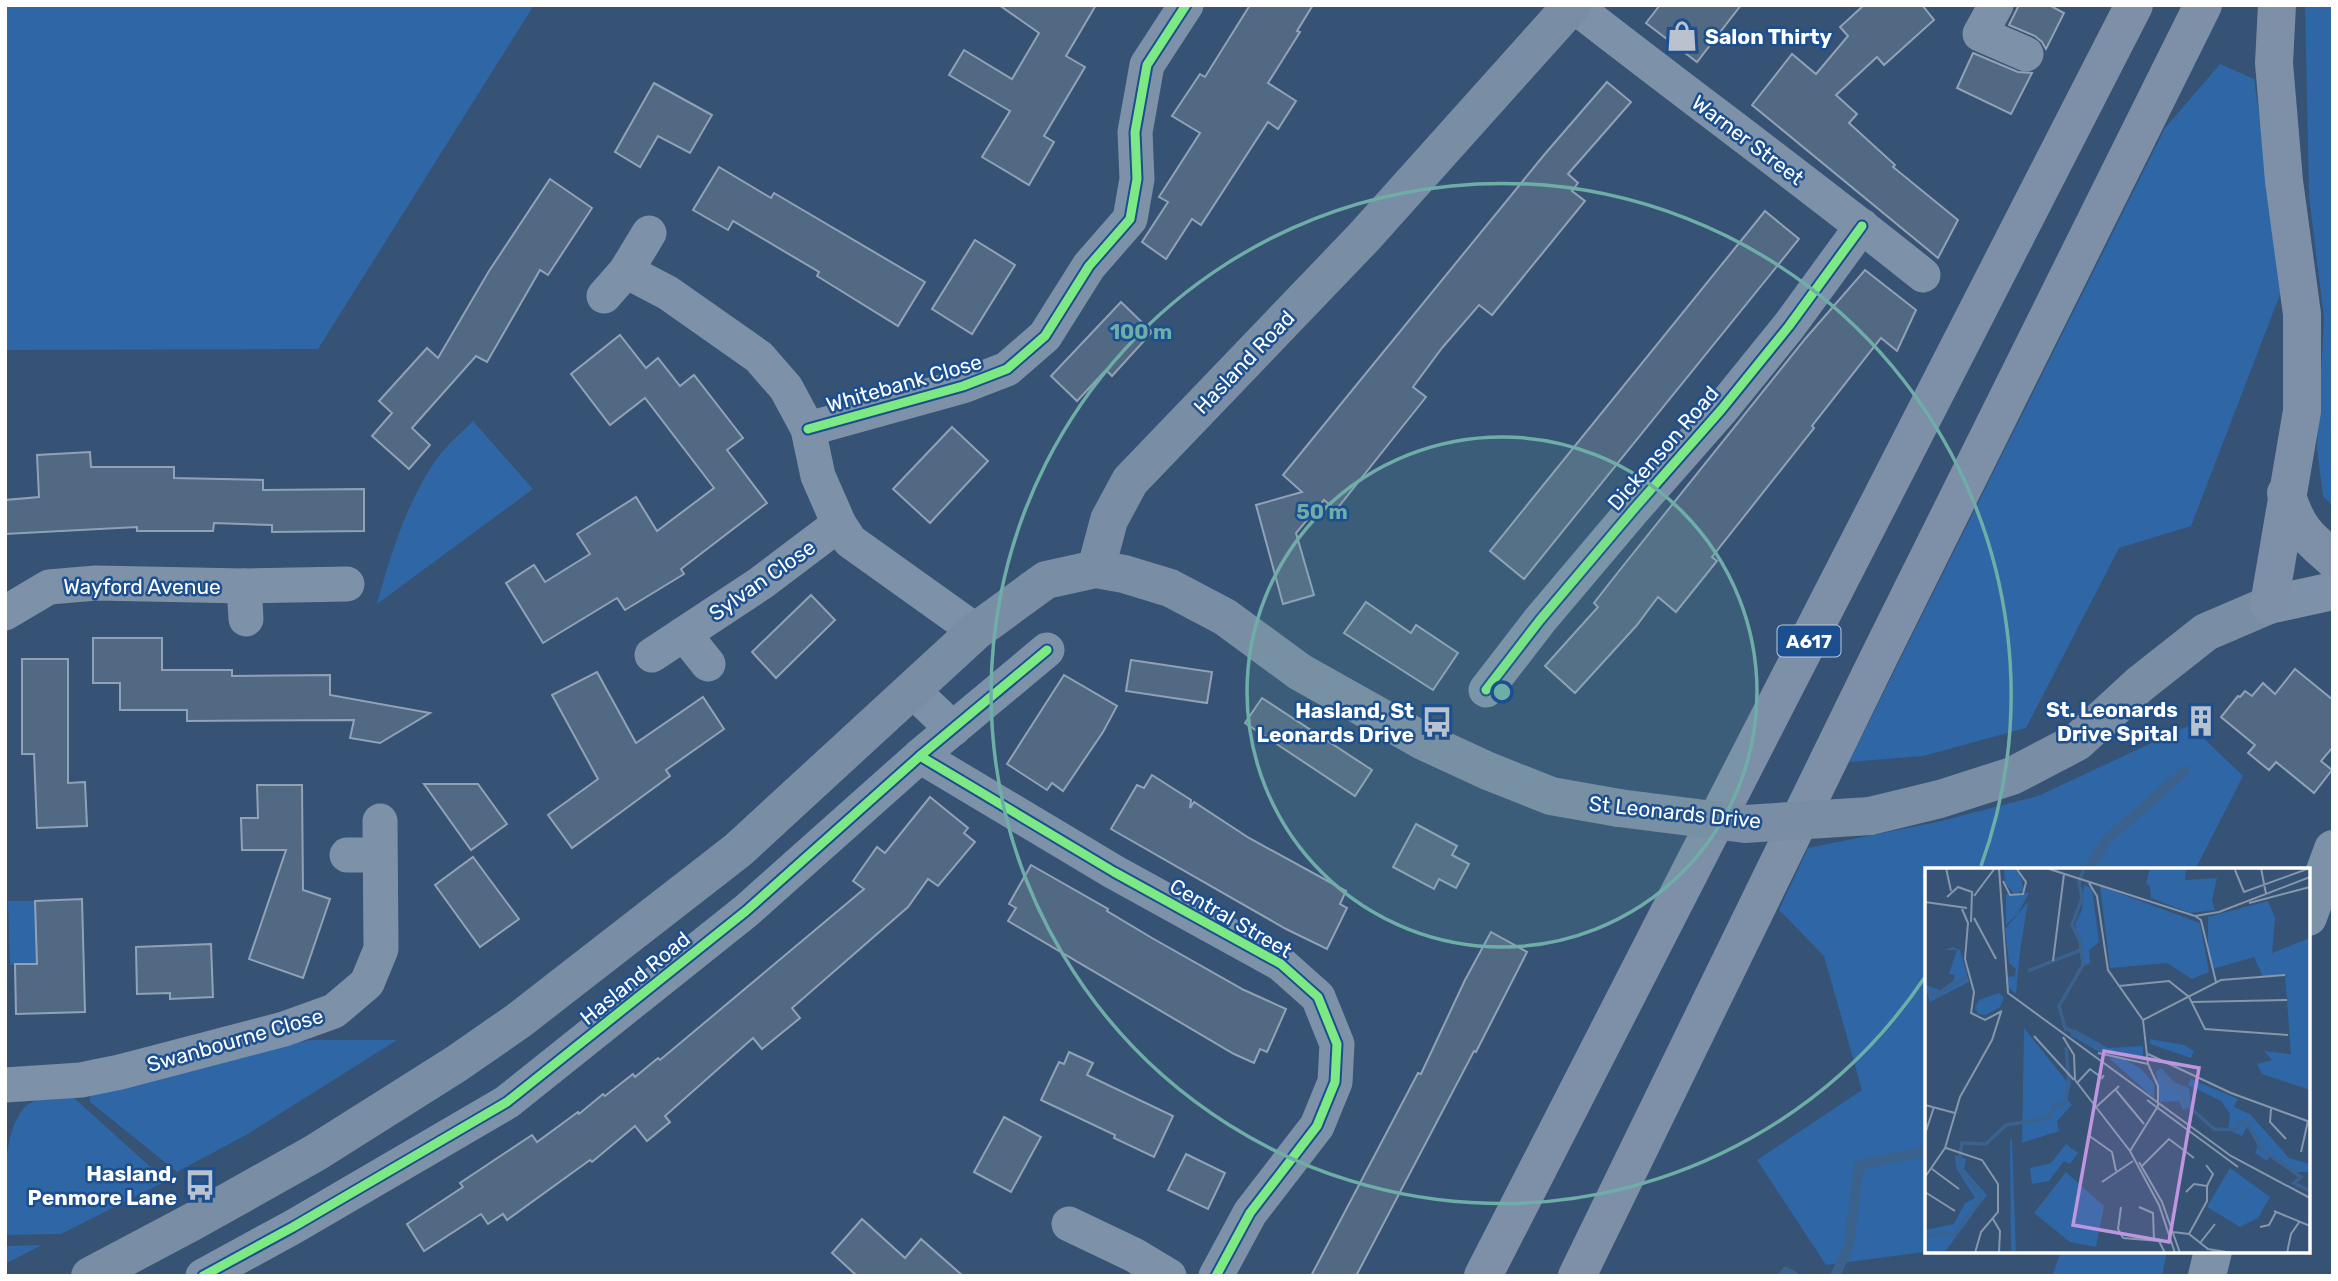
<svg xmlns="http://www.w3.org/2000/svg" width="2338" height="1281" viewBox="0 0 2338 1281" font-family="Rubik,sans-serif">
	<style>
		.green { fill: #2f66a5 }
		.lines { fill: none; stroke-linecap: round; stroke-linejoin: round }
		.stream { stroke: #3b618d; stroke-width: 10 }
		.building { fill: #526984; stroke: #92a2b6; stroke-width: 2 }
		.minor { stroke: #7d92a8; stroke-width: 35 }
		.tertiary { stroke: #7d92a8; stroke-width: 38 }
		.secondary { stroke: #798da4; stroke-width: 38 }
		.trunk { stroke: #7e90a7; stroke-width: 38 }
		.secondary-bridge { stroke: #798da4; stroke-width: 38 }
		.cycleway-casing { stroke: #1b4f8f; stroke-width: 13 }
		.cycleway { stroke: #7ce984; stroke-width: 9 }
		.ring { fill: none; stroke: #6fada8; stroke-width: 3.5 }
		.labels { text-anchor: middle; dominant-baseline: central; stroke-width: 5; stroke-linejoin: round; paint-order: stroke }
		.shield { fill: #1b4f8f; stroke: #bbcadd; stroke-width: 2 }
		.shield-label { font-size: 19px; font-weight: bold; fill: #fff }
		.poi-label { font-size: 21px; font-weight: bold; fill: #fff; stroke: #1b4f8f; text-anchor: end }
		.street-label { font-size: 21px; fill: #fff; stroke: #1b4f8f }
		.inset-river { fill: none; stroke: #3b618d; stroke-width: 3.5 }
		.inset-road { fill: none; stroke: #8697ac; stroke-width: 2 }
		.view { fill: #bd96df; fill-opacity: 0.15; stroke: #bd96df; stroke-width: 3.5 }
		.inset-edge { fill: none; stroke: #fff; stroke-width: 3.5 }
		.centre { fill: #6fada8; stroke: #1b4f8f; stroke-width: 3.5 }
		.ring-label { font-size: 21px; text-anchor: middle; font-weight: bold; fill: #6fada8; stroke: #1b4f8f; stroke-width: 5; stroke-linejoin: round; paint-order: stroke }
	</style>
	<rect width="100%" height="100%" fill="#365274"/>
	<g class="green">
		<polygon points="5,5 534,5 318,349 5,350"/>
		<polygon points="2305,5 2333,5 2333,506 2323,496 2317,449 2324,318 2309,196"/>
		<polygon points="2220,64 2254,79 2284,284 2191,526 2119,548 2026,728 1923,756 1849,762 2165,128"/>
		<path d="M 473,421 L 533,489 L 377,604 C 391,553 407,500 438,457 C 448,444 462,432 473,421 Z"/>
		<polygon points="2190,725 2243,776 2195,870 1927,870 1927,1251 1932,1251 1826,1265 1757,1160 1862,1090 1824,956 1779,910 1808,848 1937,822 2038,796"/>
		<polygon points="8,901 35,901 37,964 10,965"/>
		<polygon points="311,1040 397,1040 246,1135 177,1172 90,1102 90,1093 265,1048"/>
		<path d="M 73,1097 L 166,1181 L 61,1234 L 5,1235 C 5,1198 0,1133 25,1107 C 37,1096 58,1098 73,1097 Z"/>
		<polygon points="42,1245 5,1264 5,1246"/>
		<polygon points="2061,1251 2167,1251 2162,1276 2052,1276"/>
	</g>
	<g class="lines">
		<g class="stream">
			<polyline points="2088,870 2107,839 2185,771"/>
			<polyline points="1783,1276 1786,1272 1794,1276"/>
			<polyline points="1835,1276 1849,1246 1859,1165 1927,1151"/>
		</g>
	</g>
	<g class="building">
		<polygon points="999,5 1096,5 1066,56 1085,67 1044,136 1054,142 1029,185 982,157 1010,111 949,75 964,50 1012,79 1039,33"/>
		<polygon points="1250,5 1313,5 1297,31 1300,32 1268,83 1296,101 1278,129 1268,122 1201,225 1192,219 1166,259 1142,242 1168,202 1159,197 1200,133 1172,116 1200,74 1205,77"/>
		<polygon points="1660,5 1741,5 1697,62 1646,23"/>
		<polygon points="1864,5 1922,5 1934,20 1884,65 1877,57 1836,95 1857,114 1849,123 1895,165 1893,167 1958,220 1938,258 1752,105 1792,54 1816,74 1848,36 1840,27"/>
		<polygon points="2019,5 2049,5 2064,13 2046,49 2042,42 2035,36 2009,25"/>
		<polygon points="1973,53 2018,72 2032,73 2011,114 1957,88"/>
		<polygon points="1607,82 1631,102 1568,174 1578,183 1572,191 1585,201 1492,315 1479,305 1442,348 1413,387 1426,397 1336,510 1324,500 1296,533 1314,595 1283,604 1256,505 1302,492 1283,475 1544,155"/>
		<polygon points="654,83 712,115 690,153 658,136 640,167 615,152"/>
		<polygon points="719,167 771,198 774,193 925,282 898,326 817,276 819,272 733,221 728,230 693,210"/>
		<polygon points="550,179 592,208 548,275 540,270 487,362 476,356 412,428 430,445 409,469 372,436 392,413 379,401 427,348 438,358 489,271"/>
		<polygon points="1765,211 1799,239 1524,579 1490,551"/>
		<polygon points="975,240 1015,265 972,334 932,309"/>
		<polygon points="1865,270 1916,310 1897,351 1881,338 1812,426 1814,428 1712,557 1717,561 1676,612 1658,597 1637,625 1575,693 1545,666 1598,607 1594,603 1619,571 1805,339"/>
		<polygon points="1121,302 1152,332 1112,376 1106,370 1077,401 1051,376"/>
		<polygon points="620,335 646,368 658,358 680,386 694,375 743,438 727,450 767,503 681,569 684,574 625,610 617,598 543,643 506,583 534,565 545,582 590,554 577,534 636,497 657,531 714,488 645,398 610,425 571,374"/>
		<polygon points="952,427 988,461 930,523 893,489"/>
		<polygon points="90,452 91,467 174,467 174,478 263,480 263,490 364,489 364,531 272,532 272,525 214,523 213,531 137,531 137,527 5,534 5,500 39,497 37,455"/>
		<polygon points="811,595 835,620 776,678 752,652"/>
		<polygon points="1366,602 1411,633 1416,625 1458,653 1433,690 1344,633"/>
		<polygon points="93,638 162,638 162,670 232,670 232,676 330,675 330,695 430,713 380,743 350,738 354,720 187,721 187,710 120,710 120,683 93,683"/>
		<polygon points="22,659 68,659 68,783 85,782 87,826 37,828 34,754 22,754"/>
		<polygon points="1131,660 1212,672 1207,703 1126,691"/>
		<polygon points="2295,669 2333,700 2333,747 2321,761 2332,770 2314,793 2276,762 2269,770 2248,753 2255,745 2221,717 2238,696 2240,697 2245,691 2252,696 2263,683 2275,694"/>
		<polygon points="597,672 636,743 703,697 724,729 666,770 670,776 572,848 548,815 598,779 552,695"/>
		<polygon points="1064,675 1117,706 1103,732 1063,791 1052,783 1047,790 1007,764"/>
		<polygon points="1262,698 1372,770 1355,796 1245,723"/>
		<polygon points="1152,775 1191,800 1190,808 1194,802 1249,838 1346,891 1340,904 1347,908 1327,949 1286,929 1111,829 1137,785 1144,788"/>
		<polygon points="424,784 478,784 507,824 471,850"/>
		<polygon points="257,785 302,785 303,890 330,899 303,978 249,959 286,850 242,850 241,818 258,818"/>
		<polygon points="930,797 968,828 964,833 975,842 938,886 928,879 908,907 792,1008 800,1018 762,1049 753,1038 665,1116 670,1122 647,1141 635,1126 592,1162 590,1160 507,1220 503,1214 488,1224 481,1214 424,1251 407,1224 463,1187 460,1183 532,1135 537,1142 578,1112 579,1114 603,1094 605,1096 633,1074 635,1077 658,1058 660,1060 864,889 853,881 877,847 885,853"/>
		<polygon points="1416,824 1457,846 1452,855 1469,864 1456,888 1439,879 1434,889 1393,867"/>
		<polygon points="473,857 519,919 480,947 435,885"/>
		<polygon points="1031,865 1108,909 1107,911 1152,938 1244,990 1286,1009 1267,1052 1260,1049 1254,1063 1234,1054 1008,921 1016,908 1009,904"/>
		<polygon points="82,899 85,1012 16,1014 15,964 37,964 35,901"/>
		<polygon points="1491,932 1527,952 1476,1052 1474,1051 1356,1276 1311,1276 1418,1073 1421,1074 1465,980"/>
		<polygon points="211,944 213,997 170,999 170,993 137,994 136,947"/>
		<polygon points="1069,1052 1093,1063 1087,1075 1173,1116 1154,1157 1114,1138 1115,1135 1041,1100 1059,1062 1064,1064"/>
		<polygon points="1004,1117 1041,1137 1011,1192 974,1172"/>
		<polygon points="1186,1154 1225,1173 1208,1209 1168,1190"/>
		<polygon points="862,1219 905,1258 921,1239 963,1276 857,1276 832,1253"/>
	</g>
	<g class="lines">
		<g class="minor">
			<path d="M 1573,5 C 1689,96 1809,183 1923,275"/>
			<polyline points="1996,5 1980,34 2026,54"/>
			<polyline points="626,271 668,293 759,357 786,388 808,429 818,476 839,524 850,541 976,631"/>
			<polyline points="604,296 626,271 649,233"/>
			<polyline points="808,429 963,386 1007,369 1045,336 1089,266 1130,219 1137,179 1135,132 1147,65 1186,5"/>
			<polyline points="244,586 246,619"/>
			<polyline points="5,613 49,587 96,583 244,586 347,584"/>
			<polyline points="684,634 708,664"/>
			<polyline points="652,655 761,583 839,524"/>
			<polyline points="912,690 953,729"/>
			<polyline points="1486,690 1540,620 1633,510 1721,410 1789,326 1862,226"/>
			<polyline points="920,756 1114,872 1281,964 1318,997 1337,1044 1335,1082 1317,1126 1250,1213 1216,1276"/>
			<polyline points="347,855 379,855"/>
			<polyline points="5,1085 81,1080 120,1072 284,1029 334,1011 367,983 381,949 380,821"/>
			<polyline points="1069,1224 1134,1255 1169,1276"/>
			<polyline points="203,1276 293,1227 507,1102 746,911 920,756 1047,650"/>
		</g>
		<g class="tertiary">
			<polyline points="2269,605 2333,591"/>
			<polyline points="2308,917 2333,849"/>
			<polyline points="2207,1276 2213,1251"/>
		</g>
		<g class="secondary">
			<polyline points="1096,569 1109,520 1130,481 1364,237 1572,5"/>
			<polyline points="1870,816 1940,799 2012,776 2077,742 2140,684 2206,632 2269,605"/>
			<polyline points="90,1276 192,1222 315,1153 456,1064 518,1021 738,850 976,631 1046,580 1096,569 1124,574 1170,588 1225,617 1300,672 1423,741 1488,771 1551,796 1619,808"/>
		</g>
		<g class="trunk">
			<path d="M 2286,493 C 2297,528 2306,536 2333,559"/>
			<polyline points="2269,605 2302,411 2302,314 2284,181 2274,63 2277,5"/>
			<polyline points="1483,1276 2134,5"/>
			<polyline points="1577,1276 1877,661 2203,5"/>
		</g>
		<polyline class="secondary-bridge" points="1619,808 1745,824 1870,816"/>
		<defs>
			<g id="cycleway">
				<polyline points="808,429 963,386 1007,369 1045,336 1089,266 1130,219 1137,179 1135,132 1147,65 1186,5"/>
				<polyline points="1486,690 1540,620 1633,510 1721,410 1789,326 1862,226"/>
				<polyline points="920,756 1114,872 1281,964 1318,997 1337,1044 1335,1082 1317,1126 1250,1213 1216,1276"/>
				<polyline points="203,1276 293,1227 507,1102 746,911 920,756 1047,650"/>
			</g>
		</defs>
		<use href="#cycleway" class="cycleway-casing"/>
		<use href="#cycleway" class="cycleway"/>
	</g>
	<circle cx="1502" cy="692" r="255" fill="#6fada8" fill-opacity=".12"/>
	<g class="ring">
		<circle cx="1502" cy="692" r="255"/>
		<path d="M1925 977A510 510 0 1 1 1981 866"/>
	</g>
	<defs>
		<symbol id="shop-bare" viewBox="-9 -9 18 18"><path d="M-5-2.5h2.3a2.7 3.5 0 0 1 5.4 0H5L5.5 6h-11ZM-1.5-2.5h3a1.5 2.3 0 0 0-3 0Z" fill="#b9c2ce" stroke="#1b4f8f" stroke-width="2.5" paint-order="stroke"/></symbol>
		<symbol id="building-bare" viewBox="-9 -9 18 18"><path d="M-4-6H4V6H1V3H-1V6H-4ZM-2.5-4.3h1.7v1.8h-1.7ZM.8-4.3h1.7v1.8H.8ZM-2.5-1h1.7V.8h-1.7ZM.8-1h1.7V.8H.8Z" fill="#b9c2ce" stroke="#1b4f8f" stroke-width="2.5" paint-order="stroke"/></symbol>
		<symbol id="bus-bare" viewBox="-9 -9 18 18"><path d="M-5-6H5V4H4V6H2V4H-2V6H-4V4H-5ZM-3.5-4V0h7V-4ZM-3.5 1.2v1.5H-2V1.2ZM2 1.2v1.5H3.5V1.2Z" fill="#b9c2ce" stroke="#1b4f8f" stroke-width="2.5" paint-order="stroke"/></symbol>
	</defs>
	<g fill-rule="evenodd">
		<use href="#shop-bare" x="1660" y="14" width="44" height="44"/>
		<use href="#building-bare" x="2179" y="699" width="44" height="44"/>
		<use href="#bus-bare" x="1415" y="700" width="44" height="44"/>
		<use href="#bus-bare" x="178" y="1163" width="44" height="44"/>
	</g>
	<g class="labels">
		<rect class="shield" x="1777.5" y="625.5" width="63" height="31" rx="5"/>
		<g class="shield-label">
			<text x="1809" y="641">A617</text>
		</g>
		<g class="poi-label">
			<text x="1705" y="36" text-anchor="start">Salon Thirty</text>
			<text x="2178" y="709">St. Leonards<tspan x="2178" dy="24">Drive Spital</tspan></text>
			<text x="1414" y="710">Hasland, St<tspan x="1414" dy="24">Leonards Drive</tspan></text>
			<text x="177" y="1173">Hasland,<tspan x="177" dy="24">Penmore Lane</tspan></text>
		</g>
		<g class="street-label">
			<text transform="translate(1748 140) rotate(37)">Warner Street</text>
			<text transform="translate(1244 362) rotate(-46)">Hasland Road</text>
			<text transform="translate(904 383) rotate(-16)">Whitebank Close</text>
			<text transform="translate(1663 448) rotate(-49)">Dickenson Road</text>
			<text transform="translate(762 580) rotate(-35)">Sylvan Close</text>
			<text x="142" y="586">Wayford Avenue</text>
			<text transform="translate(1675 812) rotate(6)">St Leonards Drive</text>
			<text transform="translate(1231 918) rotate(30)">Central Street</text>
			<text transform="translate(635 978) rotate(-39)">Hasland Road</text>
			<text transform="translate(235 1040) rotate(-16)">Swanbourne Close</text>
		</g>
	</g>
	<g transform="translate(1925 868)">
		<rect width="385" height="385" fill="#365274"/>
		<path d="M 79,0 L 88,0 L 95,7 L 99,22 L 89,26 L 80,15 ZM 225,0 L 272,0 L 261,2 L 260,12 L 292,10 L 287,32 L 290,42 L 265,45 L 226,30 L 225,18 L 221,16 ZM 159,17 L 167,20 L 174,74 L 164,82 L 165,95 L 159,98 L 150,56 L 157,42 ZM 175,18 L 275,55 L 284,104 L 267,111 L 242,95 L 185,100 ZM 104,25 L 93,45 L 81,57 L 81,26 ZM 343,33 L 350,50 L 347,85 L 385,70 L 385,222 L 337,206 L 332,196 L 347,192 L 339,183 L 366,186 L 360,107 L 338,109 L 329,89 L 288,101 L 283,86 L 283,49 ZM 103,34 L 95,83 L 91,126 L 83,119 L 82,109 L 90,108 L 91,101 L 84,95 L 80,61 ZM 28,79 L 35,82 L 44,114 L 5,134 L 0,117 L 15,122 L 28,113 L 30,107 L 24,106 L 32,82 L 20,82 ZM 74,125 L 79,130 L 75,139 L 61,147 L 53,146 L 50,139 L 54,132 ZM 99,160 L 144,216 L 143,232 L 147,237 L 132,253 L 134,263 L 97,275 ZM 149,161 L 183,180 L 218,178 L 218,189 L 176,185 L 145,167 ZM 225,171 L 259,177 L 269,183 L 266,190 L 225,176 ZM 184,190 L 199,191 L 216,201 L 229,216 L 229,230 ZM 236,200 L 250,215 L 264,220 L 266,238 L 258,242 L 254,233 L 235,234 L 231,204 ZM 266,211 L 313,231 L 309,239 L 325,246 L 364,290 L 385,296 L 384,304 L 369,304 L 346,287 L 342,293 L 330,285 L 333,278 L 322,259 L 317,268 L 303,262 L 305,246 L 296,233 L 263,217 ZM 85,271 L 87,272 L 91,385 L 86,385 ZM 141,276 L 153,285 L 145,296 L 139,293 L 124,313 L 107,316 L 105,300 L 126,295 ZM 30,287 L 41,291 L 39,301 L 62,327 L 19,385 L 0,385 L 0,362 L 29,356 L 40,335 L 50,330 L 31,300 ZM 305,300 L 345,329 L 333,350 L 315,359 L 282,339 ZM 141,304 L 179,338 L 171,379 L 145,374 L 109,345 Z" fill="#2f66a5"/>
		<path class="inset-river" d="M 103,103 L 156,82M 0,123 L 11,127 L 42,108M 141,160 L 180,183M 141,163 L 134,138 L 158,97 L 155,73 L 147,57 L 157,30 L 154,14 L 159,0M 234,205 L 248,219 L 257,222 L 259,234 L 289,261 L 311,262 L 315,254 L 323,256 L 336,281 L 376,309 L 369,315 L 385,323M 0,367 L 30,366 L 54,334 L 55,325 L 33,299 L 37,275 L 61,276 L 81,257 L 124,250 L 130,236 L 139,237 L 144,216 L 141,179"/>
		<path class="inset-road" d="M 21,0 L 26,23M 74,0 L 83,125 L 306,288 L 385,330M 121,0 L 270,48 L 294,44 L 385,9M 336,0 L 341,26M 310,2 L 319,24 L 385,0M 78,13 L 85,27 L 98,26 L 101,14 L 91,0M 164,15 L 172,28 L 183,102 L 218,152 L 223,196M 49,28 L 70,0M 22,29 L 33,19 L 47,24 L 46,54M 0,34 L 42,40M 324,35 L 385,19M 37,41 L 43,55 L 40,91 L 49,124 L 46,145 L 60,152 L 77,143M 270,48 L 276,52 L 291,114M 49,50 L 71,91M 128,93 L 139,6M 194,118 L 244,113 L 264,129 L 280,161 L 363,167M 267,134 L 362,132M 218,152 L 296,112 L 360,107M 109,168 L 149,212M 138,169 L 149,187 L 150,212M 173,185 L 223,196M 223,186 L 306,225 L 385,254M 150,212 L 205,283 L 234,337 L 250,385M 152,215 L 165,201 L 177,210 L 179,207M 190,221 L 219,256M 222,232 L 313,299M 0,237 L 30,245M 170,240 L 194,218M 346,241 L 345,254 L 361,271M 0,266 L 9,239M 163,267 L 187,284 L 191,303M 21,280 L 57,292 L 73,316 L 73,344 L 56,364 L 50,385M 205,283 L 233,238 L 233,218 L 223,196M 376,284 L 383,253M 214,294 L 237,334 L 255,385M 217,298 L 244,271 L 269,290M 7,301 L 34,321M 0,309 L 20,280 L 35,229 L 67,172 L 76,144M 177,314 L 208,293M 0,324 L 30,343M 261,324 L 269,316 L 282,318M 196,339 L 193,361 L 198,370M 214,339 L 228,345 L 229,372M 349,343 L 385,358M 68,351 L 75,363 L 74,385M 335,359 L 344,357 L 351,344M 248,364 L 264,366 L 283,381 L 307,385M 264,366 L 282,333 L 282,318 L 288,306 L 281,297M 198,370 L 234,373 L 240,385M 275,375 L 290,356M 362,385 L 366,366 L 375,353"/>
		<path class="view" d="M 179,183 L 274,200 L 244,374 L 148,357 Z"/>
		<rect width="385" height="385" class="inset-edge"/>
	</g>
	<circle cx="1502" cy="692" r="10" class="centre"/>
	<g class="ring-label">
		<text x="1141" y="339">100 m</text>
		<text x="1322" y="519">50 m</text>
	</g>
	<rect width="2338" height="1281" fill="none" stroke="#ffffff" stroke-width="14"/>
</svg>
